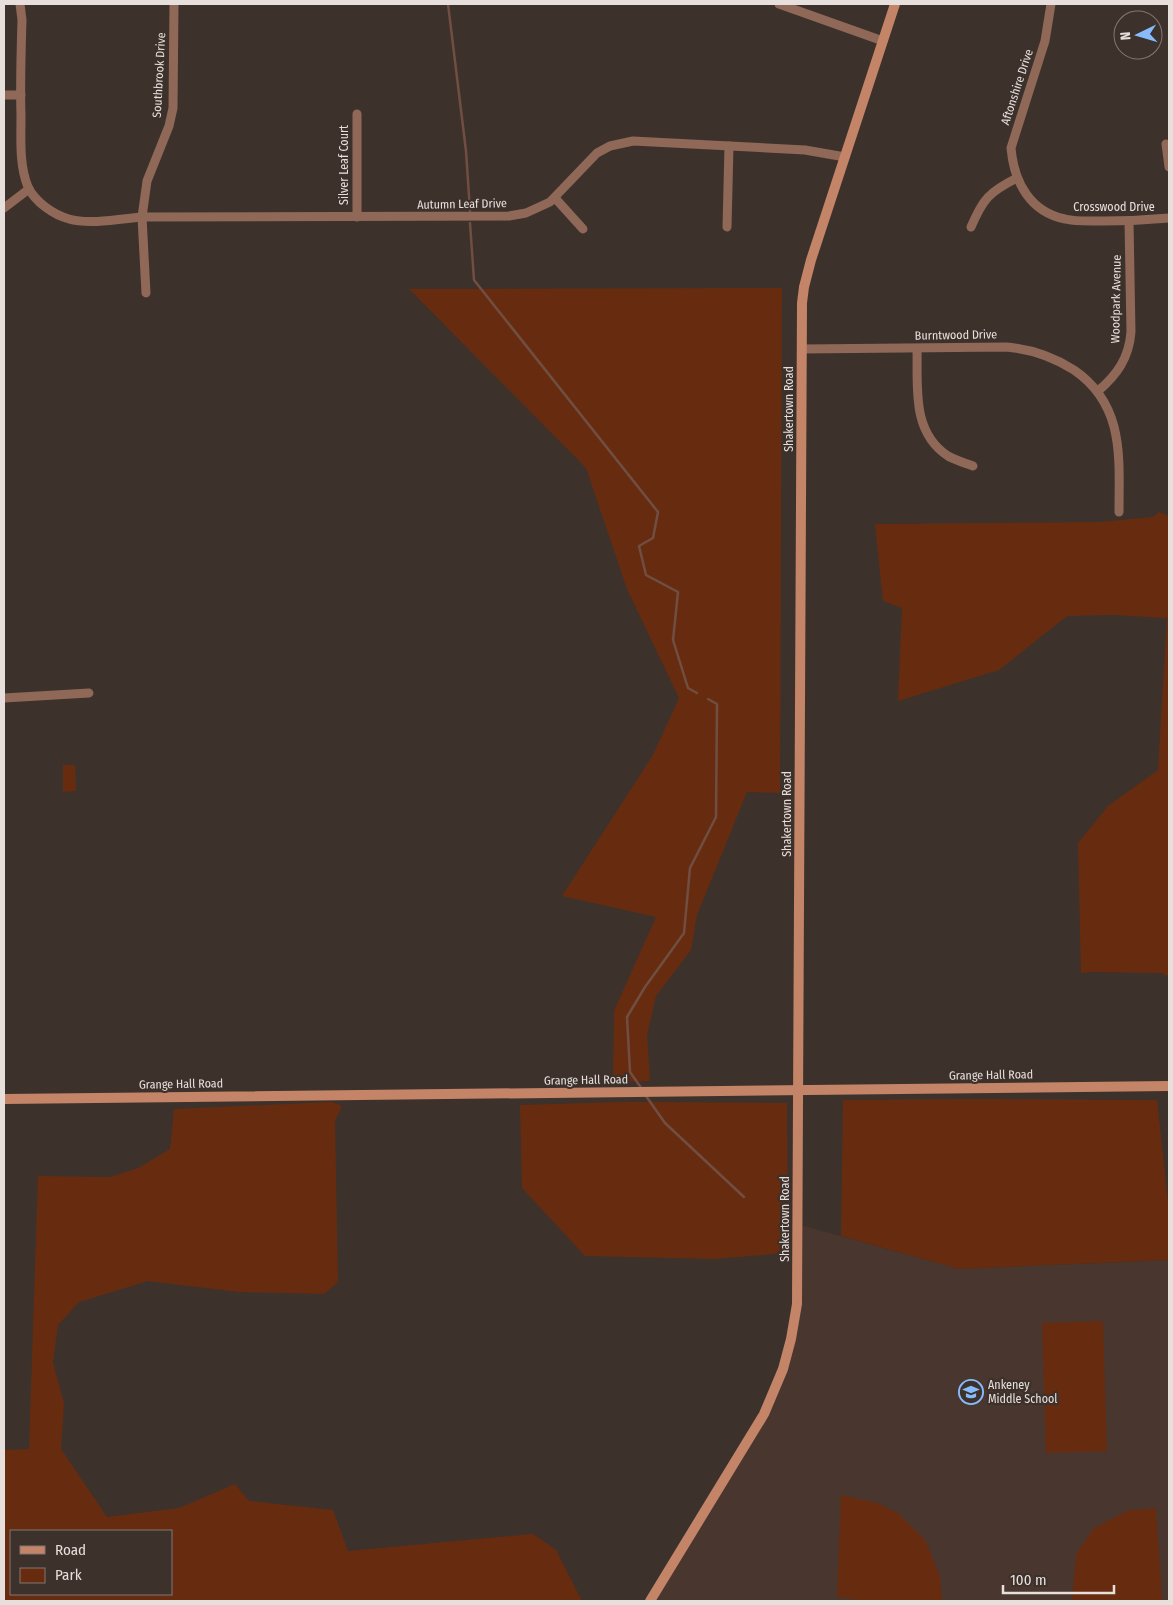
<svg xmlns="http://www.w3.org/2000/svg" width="1173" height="1605" viewBox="0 0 1173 1605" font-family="'Fira Sans Condensed',sans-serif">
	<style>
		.built { fill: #49362e }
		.green { fill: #672c0f; fill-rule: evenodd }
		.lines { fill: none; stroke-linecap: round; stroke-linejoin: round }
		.stream { stroke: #704e42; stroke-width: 2.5 }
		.street { stroke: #906857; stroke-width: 9 }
		.secondary { stroke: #c38468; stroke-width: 10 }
		.labels { text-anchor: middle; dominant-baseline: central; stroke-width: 4.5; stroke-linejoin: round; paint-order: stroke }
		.street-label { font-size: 12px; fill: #e7dfdc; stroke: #3d312c }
		.poi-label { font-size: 12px; fill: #e7dfdc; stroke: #3d312c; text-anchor: start }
	</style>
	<rect width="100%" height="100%" fill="#3d312c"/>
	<polygon class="built" points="797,1224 959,1269 1169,1260 1169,1601 650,1601 764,1414 791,1339"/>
	<g class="green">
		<polygon points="782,288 780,793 747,792 697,915 691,950 656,996 647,1035 650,1081 613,1082 614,1011 656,917 562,896 653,755 679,698 627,589 586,468 409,289"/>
		<polygon points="1159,512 1169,516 1169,977 1162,973 1092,972 1081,973 1078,843 1108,806 1158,770 1167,618 1113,615 1067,616 999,670 898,701 902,608 883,601 875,524 1100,522 1153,517"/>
		<polygon points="63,765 75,765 76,791 63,792"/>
		<polygon points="975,1099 1157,1100 1169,1211 1169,1260 959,1269 841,1236 843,1100"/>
		<path d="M 332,1102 L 342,1106 L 335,1121 L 338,1282 L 324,1294 L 239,1292 L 148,1281 L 79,1302 L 58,1325 L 53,1363 L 64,1403 L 61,1449 L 107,1517 L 179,1508 L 235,1484 L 249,1501 L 333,1510 L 348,1551 L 533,1534 L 556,1550 L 582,1601 L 4,1601 L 4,1450 L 29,1449 L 38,1176 L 110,1177 L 138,1168 L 170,1149 L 174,1109 ZM 171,1531 L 171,1594 L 11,1594 L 11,1531 Z"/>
		<polygon points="623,1102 787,1103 788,1244 775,1254 713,1259 585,1256 522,1188 520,1105"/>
		<polygon points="1103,1321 1107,1451 1046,1453 1042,1323"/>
		<polygon points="841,1495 877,1503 898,1513 925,1540 940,1576 942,1601 864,1601 837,1597"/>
		<polygon points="1156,1508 1162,1600 1072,1601 1076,1554 1094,1528 1129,1510"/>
	</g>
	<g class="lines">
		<g class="stream">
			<polyline points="448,4 466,151 470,211"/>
			<polyline points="470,223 474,280 658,512 653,538 639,546 646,575 678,592 673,640 688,688 697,693"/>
			<polyline points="642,1089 630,1072 627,1017 645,987 684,933 690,868 716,817 717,704 708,699"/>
			<polyline points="646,1096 665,1123 744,1197"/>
		</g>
		<g class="street">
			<path d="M 20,4 L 22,20 C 21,52 20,84 21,115 C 21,139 19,165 28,187 C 35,202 54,215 69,219 C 89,225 121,219 142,217 L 509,216 L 526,213 L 550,202 L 597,153 L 610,146 L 633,141 L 805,150 L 845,157"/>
			<polyline points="779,4 883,41"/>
			<path d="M 1051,4 L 1045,41 L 1011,148 C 1014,182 1030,212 1065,219 C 1077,222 1091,221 1104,221 C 1125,221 1147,220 1169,218"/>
			<polyline points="4,95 21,95"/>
			<polyline points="1166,144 1169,167"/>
			<polyline points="555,198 583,229"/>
			<polyline points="4,208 29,189"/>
			<polyline points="357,217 357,114"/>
			<polyline points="727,227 729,146"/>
			<path d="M 971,227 C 983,199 989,192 1017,178"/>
			<polyline points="146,293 142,217 147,181 169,126 173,108 174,4"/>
			<path d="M 802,349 L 1006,347 C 1031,349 1052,356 1074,370 C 1125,405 1119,458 1119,512"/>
			<path d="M 917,349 C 918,386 911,432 948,456 C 955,460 965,463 973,466"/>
			<path d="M 1098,391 C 1117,375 1129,358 1131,332 L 1129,221"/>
			<polyline points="4,698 89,693"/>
		</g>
		<g class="secondary">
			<polyline points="4,1099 1169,1086"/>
			<polyline points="650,1601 764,1414 783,1369 791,1339 797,1304 802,303 804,287 811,260 895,4"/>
		</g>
	</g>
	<defs>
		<symbol id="school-ring" viewBox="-11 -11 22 22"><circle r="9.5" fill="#3d312c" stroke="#87bbfb" stroke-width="1.5"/><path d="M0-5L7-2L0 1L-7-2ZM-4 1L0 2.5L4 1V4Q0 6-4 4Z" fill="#87bbfb"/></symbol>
	</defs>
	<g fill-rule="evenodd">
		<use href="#school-ring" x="957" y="1378" width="28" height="28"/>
	</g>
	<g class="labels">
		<g class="street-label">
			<text transform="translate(159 75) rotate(-87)">Southbrook Drive</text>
			<text transform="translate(1017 87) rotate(-72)">Aftonshire Drive</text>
			<text transform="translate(344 165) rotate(-90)">Silver Leaf Court</text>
			<text transform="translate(462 204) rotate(-1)">Autumn Leaf Drive</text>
			<text x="1114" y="207">Crosswood Drive</text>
			<text transform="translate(1116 299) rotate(-89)">Woodpark Avenue</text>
			<text transform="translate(956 335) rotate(-1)">Burntwood Drive</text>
			<text transform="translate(789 409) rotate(-90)">Shakertown Road</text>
			<text transform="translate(787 814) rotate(-90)">Shakertown Road</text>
			<text transform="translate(991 1075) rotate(-1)">Grange Hall Road</text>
			<text transform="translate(586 1080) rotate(-1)">Grange Hall Road</text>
			<text transform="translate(181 1084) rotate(-1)">Grange Hall Road</text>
			<text transform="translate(785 1219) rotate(-90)">Shakertown Road</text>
		</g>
		<g class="poi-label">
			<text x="988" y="1385">Ankeney<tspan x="988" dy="14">Middle School</tspan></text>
		</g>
	</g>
	<rect width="1173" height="1605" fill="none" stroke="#e7dfdc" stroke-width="10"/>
	<rect x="10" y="1530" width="162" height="65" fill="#3d312c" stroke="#817772"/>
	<rect x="20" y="1546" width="25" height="8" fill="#c38468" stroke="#817772"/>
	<text x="55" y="1555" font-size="15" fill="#e7dfdc">Road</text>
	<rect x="20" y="1568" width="25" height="15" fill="#672c0f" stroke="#817772"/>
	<text x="55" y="1580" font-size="15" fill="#e7dfdc">Park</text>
	<g transform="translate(1138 35) rotate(265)"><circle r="24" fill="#3d312c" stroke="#817772"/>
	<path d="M0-4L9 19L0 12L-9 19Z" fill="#87bbfb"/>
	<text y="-8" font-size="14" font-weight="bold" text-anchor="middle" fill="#e7dfdc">N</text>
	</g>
	<path d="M1003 1585v8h111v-8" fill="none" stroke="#e7dfdc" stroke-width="2.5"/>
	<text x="1010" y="1585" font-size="15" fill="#e7dfdc" stroke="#3d312c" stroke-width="4" paint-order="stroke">100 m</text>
</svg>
